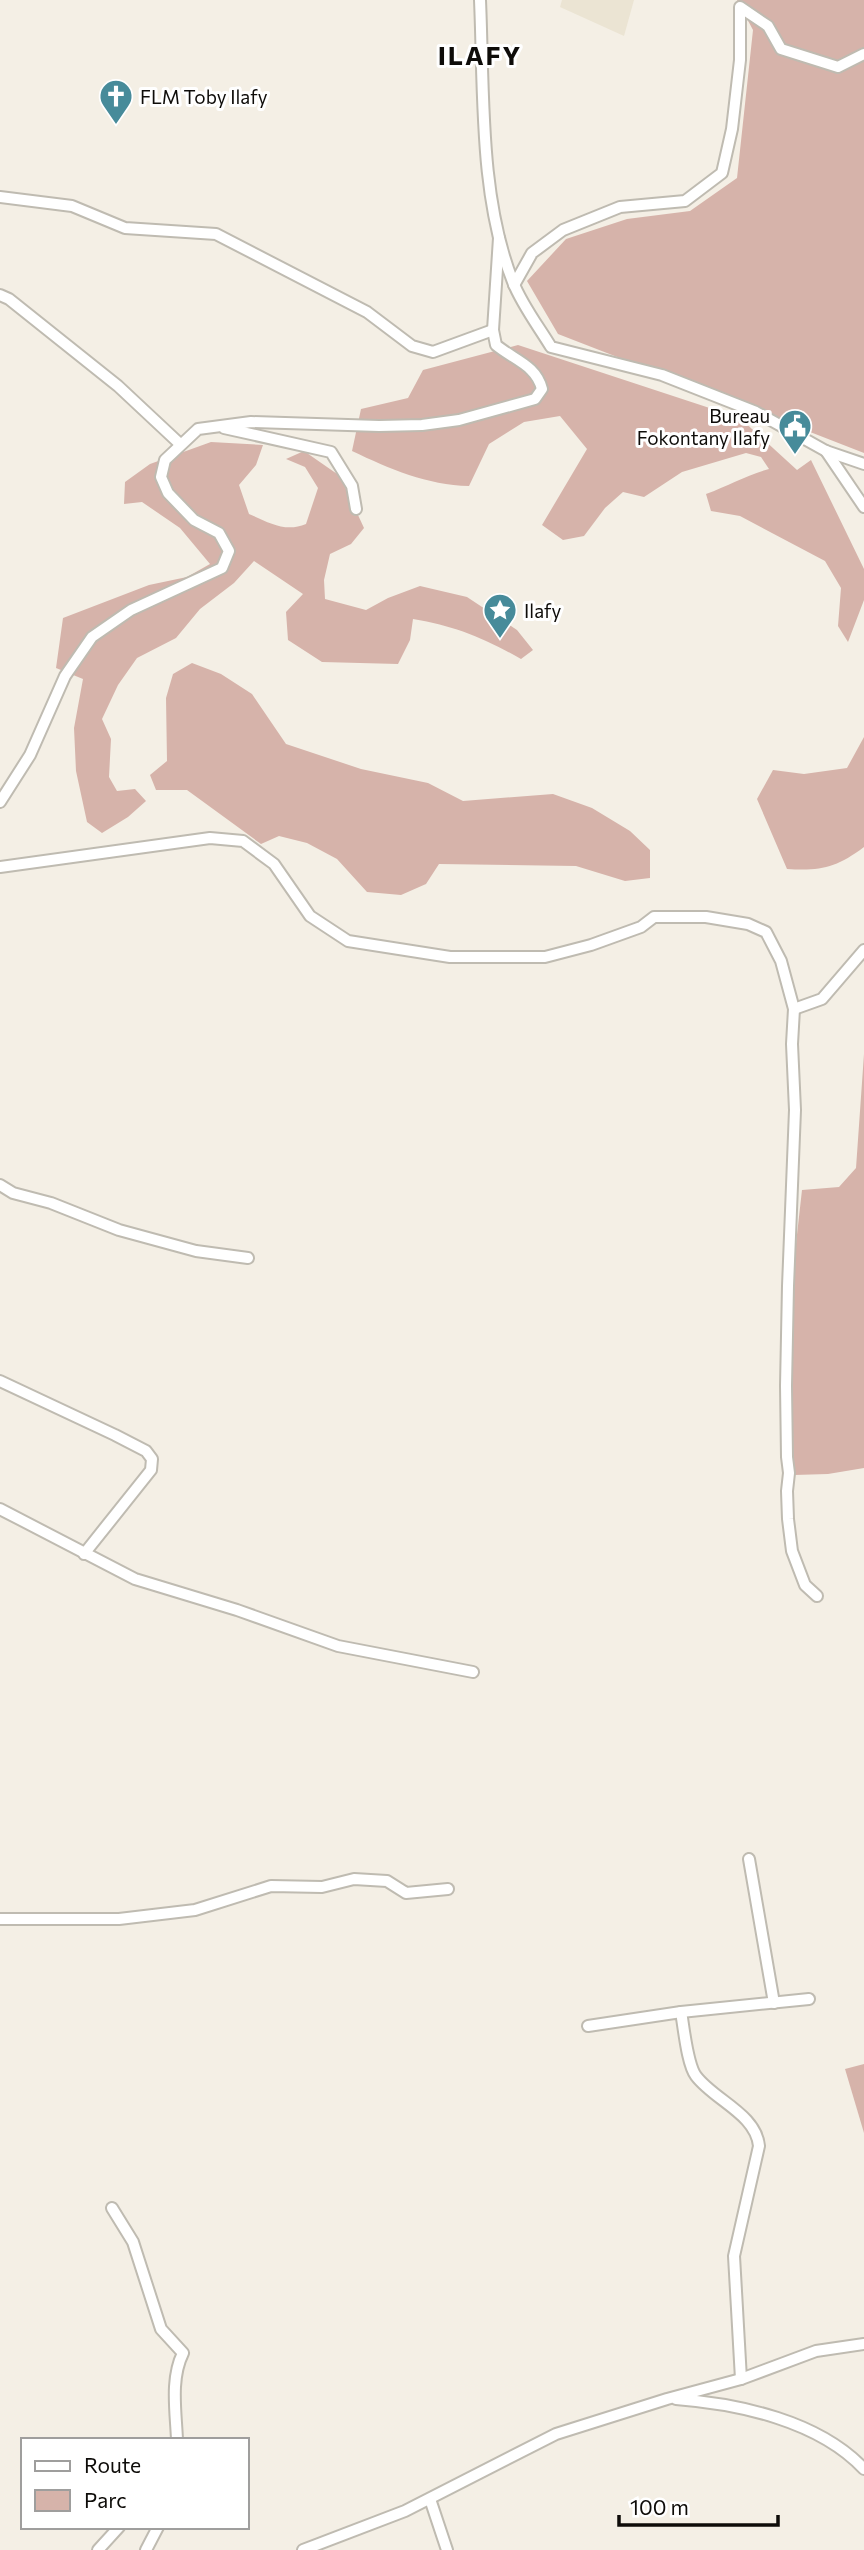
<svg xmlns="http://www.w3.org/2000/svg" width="864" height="2550" viewBox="0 0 864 2550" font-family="Commissioner,sans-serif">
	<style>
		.built { fill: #ebe4d3 }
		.green { fill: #d6b3aa }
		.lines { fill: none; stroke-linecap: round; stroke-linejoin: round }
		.minor-casing { stroke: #bfbbb1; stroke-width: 14 }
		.minor { stroke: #fff; stroke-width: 10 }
		.labels { text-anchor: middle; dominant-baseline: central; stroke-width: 6; stroke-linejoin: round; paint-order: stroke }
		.poi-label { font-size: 19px; fill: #0e0c09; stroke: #fff; text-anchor: start }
		.district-label { font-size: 26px; font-weight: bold; letter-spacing: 2px; fill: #0e0c09; stroke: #fff }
	</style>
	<rect width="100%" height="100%" fill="#f4efe5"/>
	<polygon class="built" points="562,0 634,0 624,36 560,7"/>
	<g class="green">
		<polygon points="737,0 864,0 864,453 558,334 527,281 566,239 627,219 690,211 737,178 753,30"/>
		<path d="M 518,345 L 740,418 L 797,470 L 811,460 L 864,569 L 864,600 L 848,642 L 838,626 L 841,588 L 825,561 L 740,516 L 711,511 L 706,494 C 728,486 747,475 769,469 L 761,457 L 746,453 L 682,472 L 644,497 L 623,492 L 605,508 L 584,536 L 563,540 L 542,525 L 587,449 L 560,416 L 524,422 L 489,444 L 469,486 C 427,485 390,469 352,451 L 361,409 L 408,398 L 423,370 Z"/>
		<path d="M 211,442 L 263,445 L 256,465 L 239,485 L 249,514 C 268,522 285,533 306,524 L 318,488 L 305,467 L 286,459 L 304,451 L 340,476 L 364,528 L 351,544 L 330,554 L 324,580 L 325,599 L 366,610 L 388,598 L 420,586 L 467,597 L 517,630 L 533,650 L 521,659 C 484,638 455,626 413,619 L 410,640 L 398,664 L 322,662 L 288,640 L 286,612 L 303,594 L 254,561 L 234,583 L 200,609 L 176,638 L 137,658 L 118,685 L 102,719 L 111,739 L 109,777 L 117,791 L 135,789 L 146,801 L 128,817 L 102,833 L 87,822 L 76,771 L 74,728 L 83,679 L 56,668 L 63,618 L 149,585 L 187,577 L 210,564 L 180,528 L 142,502 L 124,504 L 125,482 L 150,464 Z"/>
		<polygon points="192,663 221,674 252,694 286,744 361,769 428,783 463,801 553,794 592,808 630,831 650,850 650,878 625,881 576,866 439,864 426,884 401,895 367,892 337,859 307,843 279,836 261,844 187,790 156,790 150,775 167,761 166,698 173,674"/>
		<path d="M 864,737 L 864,847 C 836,868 821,871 787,869 L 757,799 L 773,770 L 804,774 L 847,768 Z"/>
		<polygon points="864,1054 864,1468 828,1474 794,1475 789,1451 792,1279 802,1190 839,1187 856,1168"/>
		<polygon points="864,2064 864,2133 845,2069"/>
	</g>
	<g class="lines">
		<defs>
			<g id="minor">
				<path d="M 480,0 C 484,91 479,197 513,282 C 522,305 539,327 551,347 L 662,375 L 756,412 L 826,451 L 864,464"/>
				<polyline points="0,197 72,206 125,228 216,234 367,312 412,346 433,352 493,330"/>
				<polyline points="514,285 532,253 563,230 620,207 685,201 722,173 732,129 740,60 740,7 768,26 781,49 838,67 864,54"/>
				<polyline points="0,295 9,299 118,386 180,444"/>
				<polyline points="224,428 331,452 352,486 356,509"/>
				<polyline points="826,451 864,507"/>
				<path d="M 0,802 L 30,755 L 65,676 L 92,637 L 131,610 L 222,568 L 229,551 L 219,533 L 194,520 L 168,493 L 161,477 L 165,460 L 198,429 L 251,422 L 379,426 L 422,425 L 459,420 L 535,399 L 542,389 C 536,365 514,360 496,345 L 493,330 L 499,238"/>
				<polyline points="0,867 210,838 243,841 274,864 310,916 348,941 450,957 545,957 591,945 641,927 654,917 706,917 748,924 766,932 781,961 794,1009 792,1044 795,1110 788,1286 786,1386 787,1457 789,1473 787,1491 788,1519 792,1551 805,1585 817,1596"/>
				<polyline points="794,1009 822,999 864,950"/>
				<polyline points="0,1185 13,1193 51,1203 119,1230 196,1251 248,1258"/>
				<polyline points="0,1381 115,1435 146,1451 152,1459 151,1470 84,1554"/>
				<polyline points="0,1509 135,1579 237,1610 338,1646 473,1672"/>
				<polyline points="749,1859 774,2003"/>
				<polyline points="0,1919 119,1919 195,1910 271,1886 322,1887 354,1879 387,1881 406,1893 448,1889"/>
				<polyline points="681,2012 809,1999"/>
				<path d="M 588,2026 L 681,2012 C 684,2028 687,2064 696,2076 C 714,2100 756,2114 759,2146 L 734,2256 L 741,2379"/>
				<path d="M 112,2208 L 133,2242 L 161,2329 L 183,2353 C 170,2379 176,2412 177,2440"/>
				<path d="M 676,2399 C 740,2404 819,2421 864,2469"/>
				<polyline points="430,2499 447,2550"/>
				<polyline points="98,2550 119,2527"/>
				<polyline points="146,2550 158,2527"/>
				<polyline points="303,2550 405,2511 556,2434 667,2399 741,2379 816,2351 864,2344"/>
			</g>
		</defs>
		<use href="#minor" class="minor-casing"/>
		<use href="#minor" class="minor"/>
	</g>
	<defs>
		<symbol id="church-pin" viewBox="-11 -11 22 30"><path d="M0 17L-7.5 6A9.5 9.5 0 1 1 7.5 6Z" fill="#478b9a" stroke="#fff"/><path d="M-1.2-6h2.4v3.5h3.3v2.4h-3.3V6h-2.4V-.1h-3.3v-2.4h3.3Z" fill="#fff"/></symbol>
		<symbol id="civic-pin" viewBox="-11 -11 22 30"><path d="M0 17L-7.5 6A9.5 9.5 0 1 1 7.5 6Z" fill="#478b9a" stroke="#fff"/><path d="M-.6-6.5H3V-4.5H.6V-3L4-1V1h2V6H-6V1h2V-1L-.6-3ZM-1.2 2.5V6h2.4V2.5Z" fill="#fff"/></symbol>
		<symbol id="sight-pin" viewBox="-11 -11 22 30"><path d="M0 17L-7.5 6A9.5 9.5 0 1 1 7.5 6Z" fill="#478b9a" stroke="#fff"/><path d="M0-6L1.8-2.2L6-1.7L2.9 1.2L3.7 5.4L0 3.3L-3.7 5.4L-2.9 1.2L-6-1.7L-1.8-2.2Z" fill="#fff"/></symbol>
	</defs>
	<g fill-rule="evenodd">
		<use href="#church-pin" x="97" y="77" width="38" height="52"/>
		<use href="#civic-pin" x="776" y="407" width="38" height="52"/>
		<use href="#sight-pin" x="481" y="591" width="38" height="52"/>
	</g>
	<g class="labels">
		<g class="poi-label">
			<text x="140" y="96">FLM Toby Ilafy</text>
			<text x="770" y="415" text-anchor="end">Bureau<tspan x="770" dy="22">Fokontany Ilafy</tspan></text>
			<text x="524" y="610">Ilafy</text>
		</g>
		<g class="district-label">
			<text x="480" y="54">ILAFY</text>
		</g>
	</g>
	<rect x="21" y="2438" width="228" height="91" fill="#ffffff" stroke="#9f9e9d" stroke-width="2"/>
	<rect x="35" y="2461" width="35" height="10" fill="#ffffff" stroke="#9f9e9d" stroke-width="2"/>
	<text x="84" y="2473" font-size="21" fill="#0e0c09">Route</text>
	<rect x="35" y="2490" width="35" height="21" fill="#d6b3aa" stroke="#9f9e9d" stroke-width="2"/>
	<text x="84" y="2508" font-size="21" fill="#0e0c09">Parc</text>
	<path d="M619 2515v10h159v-10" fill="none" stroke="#0e0c09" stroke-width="3.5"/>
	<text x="630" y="2515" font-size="21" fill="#0e0c09" stroke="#ffffff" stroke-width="5" paint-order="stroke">100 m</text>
</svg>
